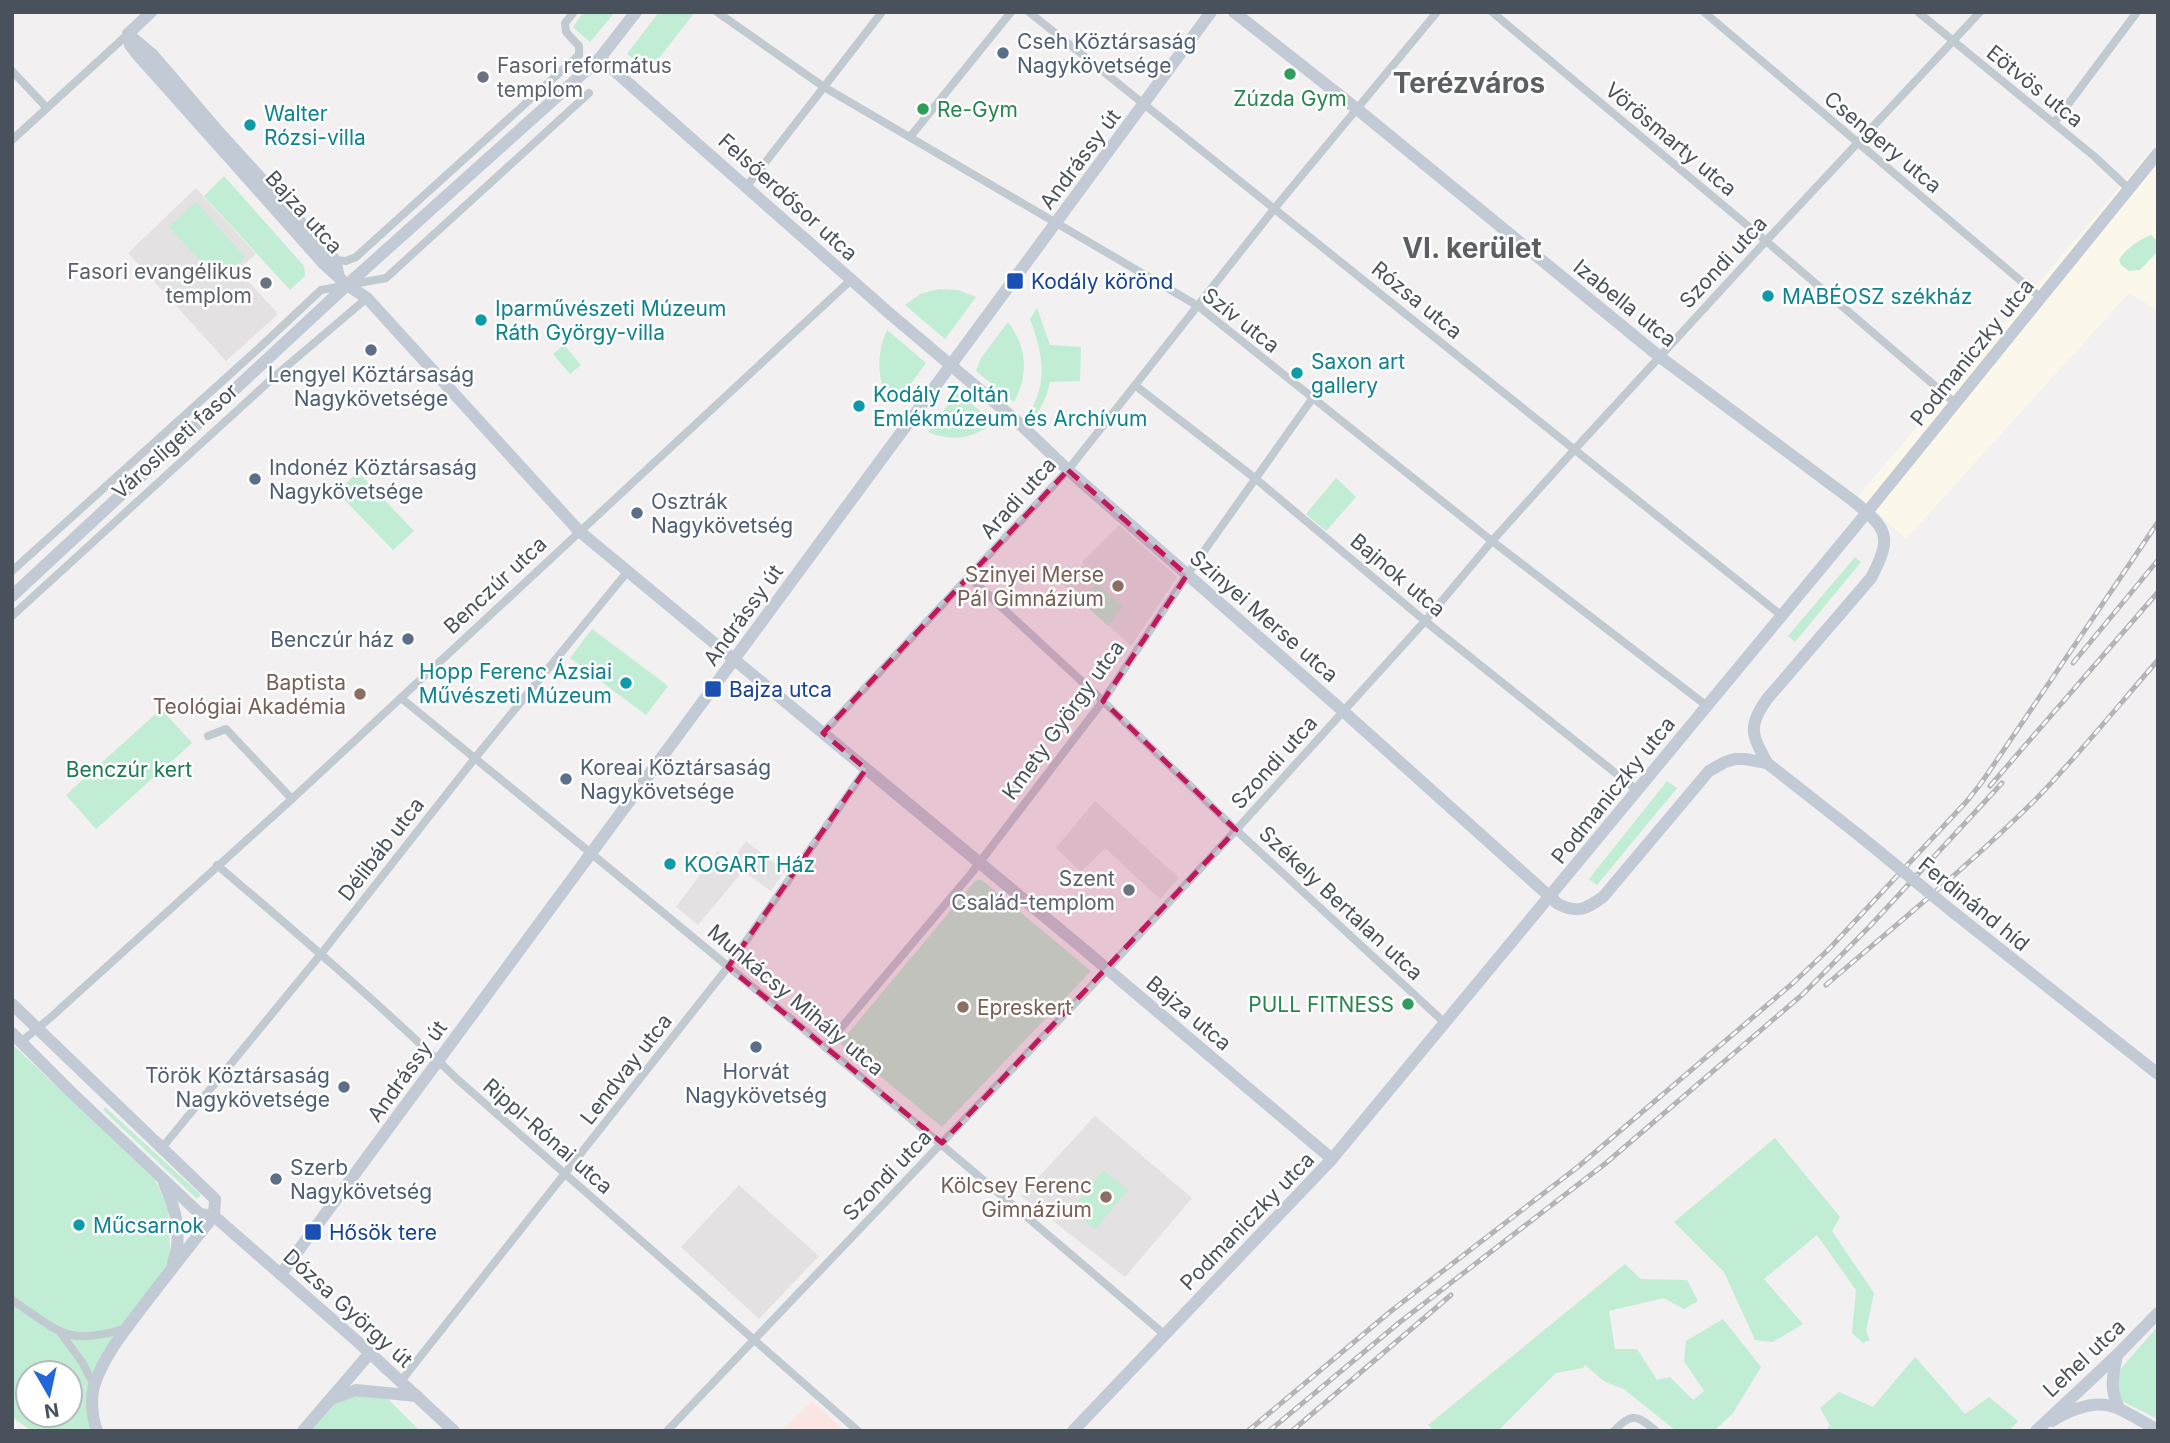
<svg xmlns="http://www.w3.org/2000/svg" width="2170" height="1443" viewBox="0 0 2170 1443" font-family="Inter,sans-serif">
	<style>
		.commercial { fill: #fbf7ea }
		.education { fill: #e3e1e1 }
		.medical { fill: #fae5e2 }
		.green { fill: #c1edd5; fill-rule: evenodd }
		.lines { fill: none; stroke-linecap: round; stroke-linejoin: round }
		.street { stroke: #c1c9d1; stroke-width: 8 }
		.secondary { stroke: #c1cad5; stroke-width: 12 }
		.rail-casing { stroke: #b2b4b9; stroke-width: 5 }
		.rail { stroke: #fff; stroke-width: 2.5; stroke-dasharray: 8; stroke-linecap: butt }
		.secondary-bridge { stroke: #c1cad5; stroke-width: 12 }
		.marked { fill: #c2185b; fill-opacity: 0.2; stroke: #c2185b; stroke-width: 5; stroke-dasharray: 14 9; stroke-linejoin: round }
		.service-dot { fill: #5c6f8a; stroke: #fff; stroke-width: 2.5 }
		.leisure-dot { fill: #2e9e5b; stroke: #fff; stroke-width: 2.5 }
		.worship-dot { fill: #6b7280; stroke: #fff; stroke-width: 2.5 }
		.culture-dot { fill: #0f9aa8; stroke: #fff; stroke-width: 2.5 }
		.transit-dot { fill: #1a4fb4; stroke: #fff; stroke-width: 2.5 }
		.education-dot { fill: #8d6e63; stroke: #fff; stroke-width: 2.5 }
		.labels { text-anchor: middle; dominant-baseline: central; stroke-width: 5; stroke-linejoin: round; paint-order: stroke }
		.service-label { font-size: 21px; fill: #4e5e75; stroke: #fff; text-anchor: start }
		.worship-label { font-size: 21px; fill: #5b616d; stroke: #fff; text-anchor: end }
		.street-label { font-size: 21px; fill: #48515c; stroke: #fff }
		.leisure-label { font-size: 21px; fill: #27864d; stroke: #fff }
		.culture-label { font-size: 21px; fill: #0d838f; stroke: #fff; text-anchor: start }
		.transit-label { font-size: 21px; fill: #164399; stroke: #fff; text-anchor: start }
		.education-label { font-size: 21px; fill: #785e54; stroke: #fff; text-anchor: end }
		.park-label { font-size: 21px; fill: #1c7a51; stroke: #fff }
		.district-label { font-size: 28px; font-weight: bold; fill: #5c5f64; stroke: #fff }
	</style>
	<rect width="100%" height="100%" fill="#f2f0f0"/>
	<polygon class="commercial" points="2158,142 2158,311 2129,293 1906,539 1858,496"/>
	<g class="education">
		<polygon points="196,188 256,254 238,270 278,314 226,361 128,253"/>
		<polygon points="1119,525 1177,577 1131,646 1063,584 1084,564 1082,562"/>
		<polygon points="1095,801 1179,878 1160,899 1105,848 1081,872 1056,848"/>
		<polygon points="746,841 785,871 771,891 743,871 698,925 676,907 718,851 731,861"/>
		<polygon points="1095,1116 1192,1198 1125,1277 1021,1196"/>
		<polygon points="739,1185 819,1256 759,1319 681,1247"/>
	</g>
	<polygon class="medical" points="812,1401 845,1431 782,1431"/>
	<g class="green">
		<polygon points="584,12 615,12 590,42 573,27"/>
		<polygon points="659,12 695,12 649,71 627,54"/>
		<polygon points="224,176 304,266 305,276 290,290 204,196"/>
		<polygon points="196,202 245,257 219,281 169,227"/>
		<path d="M 2151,235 L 2157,241 L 2158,251 L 2140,270 L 2129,271 L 2121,265 L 2119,260 C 2125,249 2140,239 2151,235 Z"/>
		<polygon points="939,289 958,290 976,297 945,339 905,305 920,294"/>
		<path d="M 1037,308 L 1050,345 L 1081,347 L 1080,381 L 1050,382 C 1047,397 1041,409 1031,422 L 1027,417 C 1049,383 1043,354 1030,319 Z"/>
		<path d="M 1008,322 C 1027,347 1029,375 1014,402 L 976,371 L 981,358 Z"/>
		<path d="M 887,330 L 926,363 L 896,404 L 889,402 C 877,378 876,355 887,330 Z"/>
		<polygon points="564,345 581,365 570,374 553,354"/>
		<path d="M 957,392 L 994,422 C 974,439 952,442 928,432 Z"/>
		<polygon points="358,472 414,531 393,550 337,492"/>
		<polygon points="1336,478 1356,497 1326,531 1306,514"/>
		<polygon points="1855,557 1861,562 1795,642 1788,636"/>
		<polygon points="1097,583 1123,606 1108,626 1080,600"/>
		<polygon points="592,629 668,686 646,715 570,658"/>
		<polygon points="161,709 192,743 96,829 66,795"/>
		<polygon points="1667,781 1677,788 1597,885 1589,879"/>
		<polygon points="976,880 982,880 1091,971 942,1127 840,1043"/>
		<path d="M 12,1044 L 155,1180 L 168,1208 L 171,1270 L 94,1385 L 97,1431 L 32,1431 L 12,1417 ZM 28,1373 L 70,1373 L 70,1415 L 28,1415 Z"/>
		<polygon points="105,1107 201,1195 197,1199 103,1110"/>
		<polygon points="1775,1138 1840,1217 1832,1231 1874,1293 1866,1331 1870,1340 1863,1343 1852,1333 1856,1290 1817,1235 1764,1279 1803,1324 1773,1342 1755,1340 1724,1272 1674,1222"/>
		<polygon points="1103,1170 1128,1190 1095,1229 1071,1210"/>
		<polygon points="1625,1264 1641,1279 1687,1280 1698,1301 1684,1309 1664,1298 1609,1311 1615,1349 1637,1349 1657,1380 1670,1377 1693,1400 1704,1391 1684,1361 1686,1341 1723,1319 1761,1367 1733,1413 1714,1431 1676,1431 1624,1389 1605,1382 1585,1365 1583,1368 1556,1373 1498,1431 1434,1431 1428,1425"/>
		<polygon points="2158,1326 2158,1419 2122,1401 2114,1388 2118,1372"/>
		<polygon points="1915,1357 1965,1414 1989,1397 2018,1421 2009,1431 1825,1431 1830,1425 1820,1408 1839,1392 1873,1407"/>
		<polygon points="362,1394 384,1395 420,1431 303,1431 329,1401"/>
	</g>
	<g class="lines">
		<g class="street">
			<polyline points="717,12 824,87 1198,306 1492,541 1707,706"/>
			<polyline points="1029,12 1782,616"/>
			<polyline points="1492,12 1766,241 1955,403"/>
			<polyline points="1704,12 2041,298"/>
			<polyline points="1918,12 2095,157 2129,189"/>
			<polyline points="12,71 47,108"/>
			<polyline points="2054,123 2137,12"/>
			<polyline points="910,137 1011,12"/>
			<polyline points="12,140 128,34"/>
			<polyline points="747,186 882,12"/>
			<polyline points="335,260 346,261 356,257 579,55 579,46 566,32 565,23 574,12"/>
			<polyline points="1136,386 1256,479 1425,621 1638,791"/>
			<polyline points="12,571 258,349 321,290 386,278 589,93"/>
			<polyline points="969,577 1103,701 1236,830 1445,1023"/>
			<polyline points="12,616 274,377 367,298"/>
			<path d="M 401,698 C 658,907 913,1118 1165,1335"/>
			<polyline points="823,733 1068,470 1274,209 1437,12"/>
			<polyline points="208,736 226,729 292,799"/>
			<path d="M 217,865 C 299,935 380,1004 457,1079 L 858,1431"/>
			<polyline points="22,1041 50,1018 292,799 852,279"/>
			<polyline points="825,1047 970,875 1103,701 1187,575 1312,399"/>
			<polyline points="161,1149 321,954 475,758 628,571"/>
			<path d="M 12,1300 C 60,1332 67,1347 127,1328"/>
			<polyline points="60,1332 82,1362 94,1385"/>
			<polyline points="401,1381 728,967 866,769"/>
			<polyline points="667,1431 1099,978 1236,830 1425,621 1492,541 1575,449 1766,241 1980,12"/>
			<path d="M 1614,1431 C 1632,1412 1637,1415 1656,1431"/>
		</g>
		<g class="secondary">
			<path d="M 1234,12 L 1357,109 L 1660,357 L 1852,500 C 1888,529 1893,536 1871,578 L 1767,699 C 1747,727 1752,735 1767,763"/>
			<polyline points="128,34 130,45 136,53 323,263 347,285 367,298 579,531 1074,941 1332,1159"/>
			<polyline points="128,34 152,54 217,130 335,260 339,277"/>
			<polyline points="128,34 151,12"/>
			<path d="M 600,58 L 889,313 L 1019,423 L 1068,470 L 1343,711 L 1558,904 C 1578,914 1586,909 1603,897 L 1709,771 L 1725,762 L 1735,759 L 1745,759 L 1767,763 L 1860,836"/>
			<polyline points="12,596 347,285 600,58 636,12"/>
			<polyline points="1953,912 2158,1074"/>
			<polyline points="12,1004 215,1199 214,1216"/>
			<polyline points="12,1033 71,1092 200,1214 214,1216 358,1342 454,1431"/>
			<path d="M 164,1183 C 176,1210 183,1235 173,1263"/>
			<polyline points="281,1274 1211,12"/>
			<path d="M 2117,1355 C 2113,1375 2109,1389 2119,1408"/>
			<polyline points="332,1399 356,1390 417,1396"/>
			<path d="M 2052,1421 C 2070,1410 2096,1399 2117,1408 C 2131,1414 2144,1423 2158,1430"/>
			<path d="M 97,1431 C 92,1417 90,1397 95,1383 C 105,1354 126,1329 144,1305 C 167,1275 190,1245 214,1216"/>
			<polyline points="303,1431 370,1353"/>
			<polyline points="1073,1431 1332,1159 1855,527 2158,153"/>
			<polyline points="2036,1431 2117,1355 2158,1313"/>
		</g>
		<defs>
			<g id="rail">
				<polyline points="2073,663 2158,560"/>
				<polyline points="1990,786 2158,592"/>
				<path d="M 1826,985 C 1897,924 1971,864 2038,797 C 2080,753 2118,706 2158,660"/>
				<polyline points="1248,1431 1391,1311 1579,1166 1793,983 1829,949 1967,801 1982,782 2158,522"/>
				<polyline points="1269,1431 1400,1322 1606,1163 1803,994 1870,926 2002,783"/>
				<polyline points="1292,1431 1451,1295"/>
			</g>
		</defs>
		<use href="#rail" class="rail-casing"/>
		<use href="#rail" class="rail"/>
		<polyline class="secondary-bridge" points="1860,836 1953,912"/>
	</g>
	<path class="marked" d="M 1068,470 L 1187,575 L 1103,701 L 1236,830 L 942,1143 L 728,967 L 866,769 L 823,733 Z"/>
	<g class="service-dot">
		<circle cx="1003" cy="53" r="7"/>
		<circle cx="371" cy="350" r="7"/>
		<circle cx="255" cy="479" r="7"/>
		<circle cx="637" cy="513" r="7"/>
		<circle cx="408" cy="639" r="7"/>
		<circle cx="566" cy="779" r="7"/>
		<circle cx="756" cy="1047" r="7"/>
		<circle cx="344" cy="1087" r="7"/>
		<circle cx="276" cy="1179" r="7"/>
	</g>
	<g class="leisure-dot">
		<circle cx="1290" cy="74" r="7"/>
		<circle cx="923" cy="109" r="7"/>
		<circle cx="1408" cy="1004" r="7"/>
	</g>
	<g class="worship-dot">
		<circle cx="483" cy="77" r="7"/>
		<circle cx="266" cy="283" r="7"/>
		<circle cx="1129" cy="890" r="7"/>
	</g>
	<g class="culture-dot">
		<circle cx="250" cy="125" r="7"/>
		<circle cx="1768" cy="296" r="7"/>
		<circle cx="481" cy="320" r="7"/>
		<circle cx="1297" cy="373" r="7"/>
		<circle cx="859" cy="406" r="7"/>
		<circle cx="626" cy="683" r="7"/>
		<circle cx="670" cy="864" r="7"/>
		<circle cx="79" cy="1225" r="7"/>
	</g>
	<g class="transit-dot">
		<rect x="1006" y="272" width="18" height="18" rx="3.5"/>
		<rect x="704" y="680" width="18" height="18" rx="3.5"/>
		<rect x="304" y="1223" width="18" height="18" rx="3.5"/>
	</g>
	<g class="education-dot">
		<circle cx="1118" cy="586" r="7"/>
		<circle cx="360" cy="694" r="7"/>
		<circle cx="963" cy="1007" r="7"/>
		<circle cx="1106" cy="1197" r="7"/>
	</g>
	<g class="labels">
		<g class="service-label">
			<text x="1017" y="41">Cseh Köztársaság<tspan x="1017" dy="24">Nagykövetsége</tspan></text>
			<text x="371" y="374" text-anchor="middle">Lengyel Köztársaság<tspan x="371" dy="24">Nagykövetsége</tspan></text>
			<text x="269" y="467">Indonéz Köztársaság<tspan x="269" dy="24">Nagykövetsége</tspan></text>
			<text x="651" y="501">Osztrák<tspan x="651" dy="24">Nagykövetség</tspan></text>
			<text x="394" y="639" text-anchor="end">Benczúr ház</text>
			<text x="580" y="767">Koreai Köztársaság<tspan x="580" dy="24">Nagykövetsége</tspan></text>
			<text x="756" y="1071" text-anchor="middle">Horvát<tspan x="756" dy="24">Nagykövetség</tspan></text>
			<text x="330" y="1075" text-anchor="end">Török Köztársaság<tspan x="330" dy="24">Nagykövetsége</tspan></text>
			<text x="290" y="1167">Szerb<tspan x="290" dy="24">Nagykövetség</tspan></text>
		</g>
		<g class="worship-label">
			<text x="497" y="65" text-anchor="start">Fasori református<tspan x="497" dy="24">templom</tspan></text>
			<text x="252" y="271">Fasori evangélikus<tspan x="252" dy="24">templom</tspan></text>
			<text x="1115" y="878">Szent<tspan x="1115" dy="24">Család-templom</tspan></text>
		</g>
		<g class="street-label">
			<text transform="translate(2035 86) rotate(39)">Eötvös utca</text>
			<text transform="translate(1671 139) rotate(40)">Vörösmarty utca</text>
			<text transform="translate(1883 142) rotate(40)">Csengery utca</text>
			<text transform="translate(1080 159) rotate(-53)">Andrássy út</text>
			<text transform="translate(788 197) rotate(42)">Felsőerdősor utca</text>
			<text transform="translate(304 212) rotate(48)">Bajza utca</text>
			<text transform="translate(1723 262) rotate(-47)">Szondi utca</text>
			<text transform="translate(1417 300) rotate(39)">Rózsa utca</text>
			<text transform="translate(1625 303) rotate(39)">Izabella utca</text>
			<text transform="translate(1241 320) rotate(38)">Szív utca</text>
			<text transform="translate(1972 352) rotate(-51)">Podmaniczky utca</text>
			<text transform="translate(175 441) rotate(-42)">Városligeti fasor</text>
			<text transform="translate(1018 498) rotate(-48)">Aradi utca</text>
			<text transform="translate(1398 575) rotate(40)">Bajnok utca</text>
			<text transform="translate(495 585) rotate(-43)">Benczúr utca</text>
			<text transform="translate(743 615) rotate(-54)">Andrássy út</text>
			<text transform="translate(1264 616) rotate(41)">Szinyei Merse utca</text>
			<text transform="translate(1063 720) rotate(-54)">Kmety György utca</text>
			<text transform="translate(1274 762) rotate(-48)">Szondi utca</text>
			<text transform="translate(1613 790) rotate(-51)">Podmaniczky utca</text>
			<text transform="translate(381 849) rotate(-52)">Délibáb utca</text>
			<text transform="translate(1341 903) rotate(43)">Székely Bertalan utca</text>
			<text transform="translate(1974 904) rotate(39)">Ferdinánd híd</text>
			<text transform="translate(796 1000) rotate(40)">Munkácsy Mihály utca</text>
			<text transform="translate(1189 1013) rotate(40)">Bajza utca</text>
			<text transform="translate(626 1069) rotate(-52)">Lendvay utca</text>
			<text transform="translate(407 1071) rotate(-54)">Andrássy út</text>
			<text transform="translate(548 1136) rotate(41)">Rippl-Rónai utca</text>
			<text transform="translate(887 1175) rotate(-46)">Szondi utca</text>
			<text transform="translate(1247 1221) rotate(-46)">Podmaniczky utca</text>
			<text transform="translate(348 1308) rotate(42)">Dózsa György út</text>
			<text transform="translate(2084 1358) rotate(-43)">Lehel utca</text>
		</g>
		<g class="leisure-label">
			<text x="1290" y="98">Zúzda Gym</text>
			<text x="937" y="109" text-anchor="start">Re-Gym</text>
			<text x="1394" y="1004" text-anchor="end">PULL FITNESS</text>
		</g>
		<g class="culture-label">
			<text x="264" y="113">Walter<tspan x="264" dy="24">Rózsi-villa</tspan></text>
			<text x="1782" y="296">MABÉOSZ székház</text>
			<text x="495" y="308">Iparművészeti Múzeum<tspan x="495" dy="24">Ráth György-villa</tspan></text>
			<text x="1311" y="361">Saxon art<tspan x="1311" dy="24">gallery</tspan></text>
			<text x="873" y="394">Kodály Zoltán<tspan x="873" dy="24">Emlékmúzeum és Archívum</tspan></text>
			<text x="612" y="671" text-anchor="end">Hopp Ferenc Ázsiai<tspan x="612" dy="24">Művészeti Múzeum</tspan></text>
			<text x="684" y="864">KOGART Ház</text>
			<text x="93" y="1225">Műcsarnok</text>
		</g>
		<g class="transit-label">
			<text x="1031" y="281">Kodály körönd</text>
			<text x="729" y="689">Bajza utca</text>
			<text x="329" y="1232">Hősök tere</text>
		</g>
		<g class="education-label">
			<text x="1104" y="574">Szinyei Merse<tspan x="1104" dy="24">Pál Gimnázium</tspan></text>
			<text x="346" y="682">Baptista<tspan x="346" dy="24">Teológiai Akadémia</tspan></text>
			<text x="977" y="1007" text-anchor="start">Epreskert</text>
			<text x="1092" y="1185">Kölcsey Ferenc<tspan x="1092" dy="24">Gimnázium</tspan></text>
		</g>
		<g class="park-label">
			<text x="129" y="769">Benczúr kert</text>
		</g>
		<g class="district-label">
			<text x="1469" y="83">Terézváros</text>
			<text x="1472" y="248">VI. kerület</text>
		</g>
	</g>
	<rect width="2170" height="1443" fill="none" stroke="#48515c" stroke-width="28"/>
	<g transform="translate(49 1394) rotate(171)"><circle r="33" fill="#ffffff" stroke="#b6b9be" stroke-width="2"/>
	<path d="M0-5L12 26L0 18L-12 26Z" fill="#2366d9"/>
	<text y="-10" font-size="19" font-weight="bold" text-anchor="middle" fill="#48515c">N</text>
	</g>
</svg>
